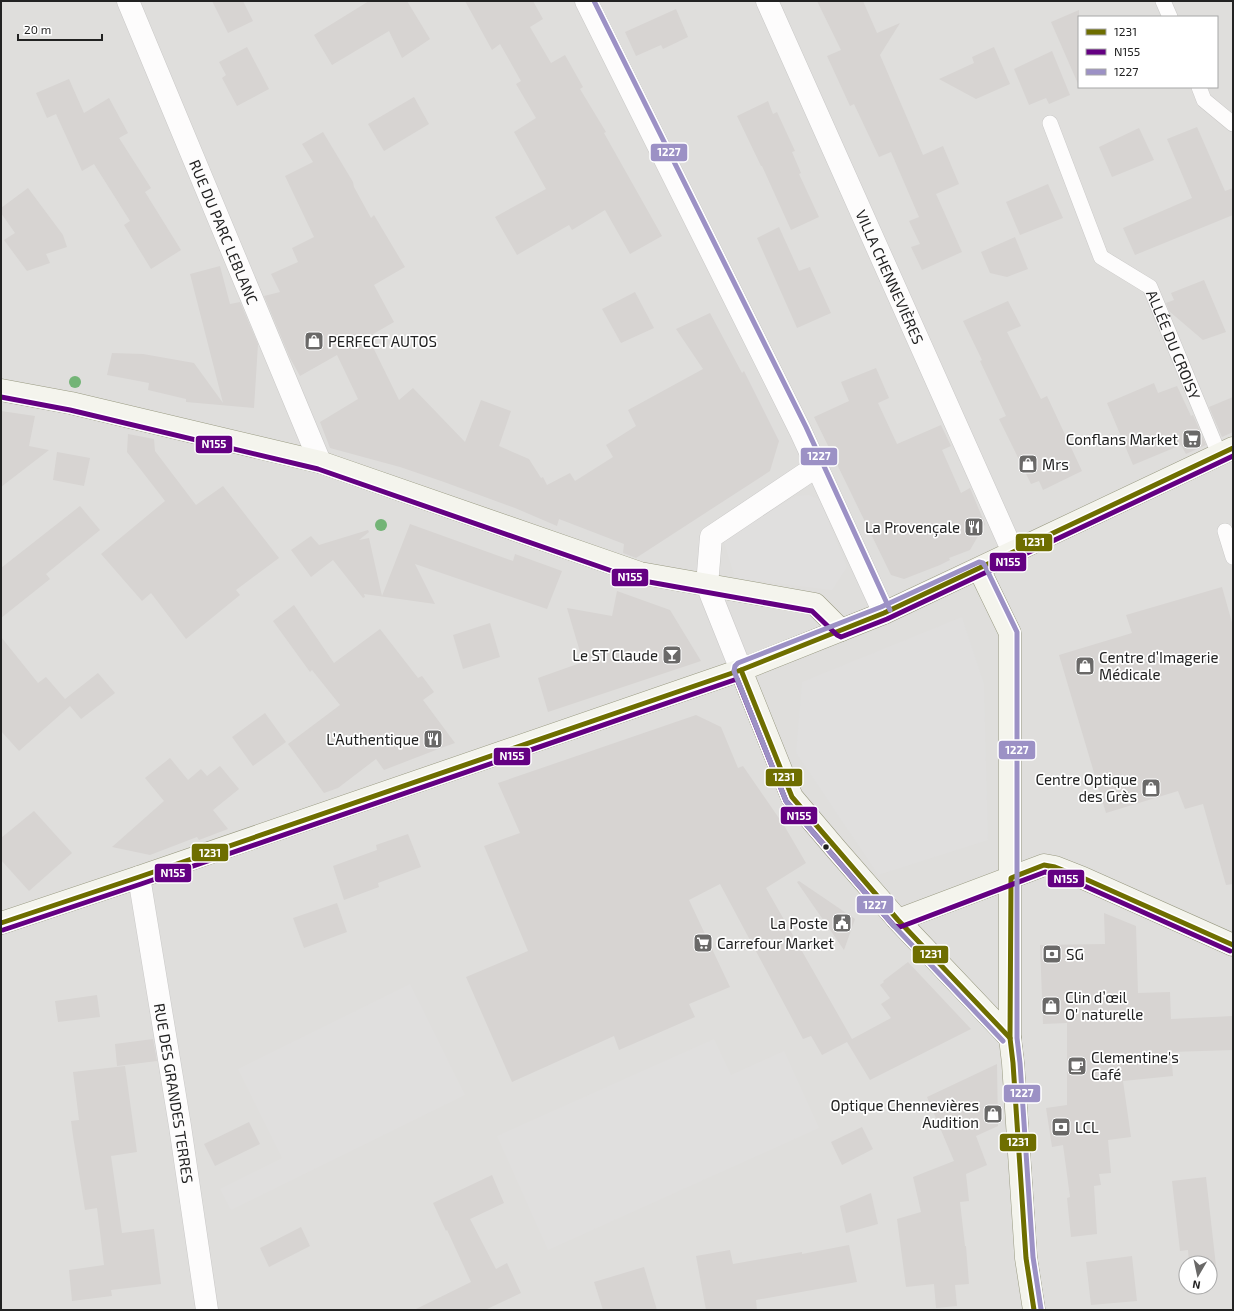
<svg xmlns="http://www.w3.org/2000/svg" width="1234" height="1311" viewBox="0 0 1234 1311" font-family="'Exo 2',sans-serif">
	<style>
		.residential { fill: #dfdedc; fill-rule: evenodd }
		.parking { fill: #e0dfde }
		.building { fill: #d7d4d2 }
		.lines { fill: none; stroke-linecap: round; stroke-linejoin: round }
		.lane-casing { stroke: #c9c8c7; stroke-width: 16 }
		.street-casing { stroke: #c9c8c7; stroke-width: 23 }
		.secondary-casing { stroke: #999a82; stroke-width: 23 }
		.lane { stroke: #fdfcfc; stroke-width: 15 }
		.street { stroke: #fdfcfc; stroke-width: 22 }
		.secondary { stroke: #f4f4ed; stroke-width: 22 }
		.bus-1-casing { stroke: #fff; stroke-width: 8 }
		.bus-2-casing { stroke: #fff; stroke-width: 8 }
		.bus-3-casing { stroke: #fff; stroke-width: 8 }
		.bus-1 { stroke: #6e6e00; stroke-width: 5 }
		.bus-2 { stroke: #640082; stroke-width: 5 }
		.bus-3 { stroke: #9c91c5; stroke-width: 5 }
		.tree { fill: #73b476 }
		.bus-dot { fill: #222; stroke: #fff; stroke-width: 1.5 }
		.labels { text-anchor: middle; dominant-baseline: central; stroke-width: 3.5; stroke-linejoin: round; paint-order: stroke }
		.street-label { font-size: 15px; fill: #222; stroke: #fff }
		.poi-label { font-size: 15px; fill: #222; stroke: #fff; text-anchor: start }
		.line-badge { stroke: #fff; stroke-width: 1.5 }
		.badge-label { font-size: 11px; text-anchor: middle; font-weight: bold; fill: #fff }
	</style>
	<rect width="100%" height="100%" fill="#f0eeeb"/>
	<path class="residential" d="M 1,1 L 1233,1 L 1233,1310 L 1,1310 ZM 1079,17 L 1217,17 L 1217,87 L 1079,87 ZM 1186,1263 L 1210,1263 L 1210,1287 L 1186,1287 Z"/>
	<g class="parking">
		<polygon points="809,495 820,500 847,567 832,590 735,578 723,539 796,496"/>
		<polygon points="962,617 984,684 988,840 878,875 796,753 802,682"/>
		<polygon points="410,984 465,1095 231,1210 220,1189 282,1158 238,1069"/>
		<polygon points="714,1039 731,1075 784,1051 819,1128 548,1250 497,1136"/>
	</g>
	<g class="building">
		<polygon points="212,1 243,1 253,21 228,33"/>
		<polygon points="369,1 407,1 430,39 402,58 389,31 332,65 314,35"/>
		<polygon points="465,1 533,1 543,19 530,27 551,63 565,55 583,87 580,89 606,132 604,133 662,236 630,254 605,210 572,230 569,225 517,255 495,217 546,189 514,132 536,118 516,84 521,81 500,44 492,50"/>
		<polygon points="817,1 863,1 877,33 900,23 880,55 923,155 943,146 959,184 936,194 962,252 922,270 911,247 920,244 909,221 919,217 891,152 879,157 854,104 850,106 827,56 841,50"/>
		<polygon points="676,9 688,37 663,49 661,45 636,56 625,32"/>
		<polygon points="1079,10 1079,86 1051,22"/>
		<polygon points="247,47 269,89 237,106 222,78 226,75 219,62"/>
		<polygon points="994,47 1010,84 976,99 939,79 974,63 972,57"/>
		<polygon points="1052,51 1070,95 1049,104 1046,98 1029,105 1014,69"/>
		<polygon points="69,79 84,113 109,98 128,133 119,138 151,188 145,192 181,250 151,269 124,225 130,221 94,164 82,171 56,114 47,118 36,93"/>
		<polygon points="414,97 429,124 384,151 368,124"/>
		<polygon points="768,101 773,114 777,112 795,151 792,152 801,173 799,174 819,217 791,230 762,166 761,166 737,116"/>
		<polygon points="1197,127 1225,191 1233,188 1233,215 1135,255 1123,228 1192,198 1167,139"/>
		<polygon points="1139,128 1154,160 1112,177 1099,147"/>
		<polygon points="323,132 353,182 354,187 371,218 374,215 405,267 374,285 394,322 368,337 399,400 413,388 465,442 481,400 511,411 499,446 529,459 541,478 543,477 547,485 570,473 575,481 613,457 606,445 636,426 628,410 703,369 676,329 710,313 742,373 744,371 779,441 770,471 636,558 623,553 624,544 559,519 557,526 515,508 444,482 400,467 330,448 320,422 358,399 337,355 300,376 290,358 264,296 280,292 271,274 298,262 292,248 314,237 285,176 313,162 302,144"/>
		<polygon points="1048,184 1063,218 1020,235 1006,202"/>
		<polygon points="28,188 63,235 67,247 46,254 50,263 27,271 4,240 15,233 1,213 1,208"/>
		<polygon points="779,227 799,271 810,267 831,313 797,328 757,238"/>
		<polygon points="1015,237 1028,269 1007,277 990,273 981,252"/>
		<polygon points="220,266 230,304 240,302 258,344 254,408 186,402 186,399 148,390 149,383 107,375 112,353 143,354 194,363 223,403 190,274"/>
		<polygon points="1204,280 1226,332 1203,340 1169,311 1166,303 1174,300 1171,293"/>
		<polygon points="635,292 654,328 621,343 602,309"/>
		<polygon points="1008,301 1021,326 1007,332 1041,399 1047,396 1082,471 1043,490 1039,481 1031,484 999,419 1006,416 980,361 982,360 963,321"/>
		<polygon points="876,368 889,398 878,403 897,444 941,425 951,446 942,450 961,493 970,488 985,524 970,550 949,558 950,560 940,565 904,579 891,575 814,417 849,401 841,382"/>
		<polygon points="1154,383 1158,393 1177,386 1191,416 1193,415 1206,445 1186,454 1181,445 1133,465 1107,403"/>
		<polygon points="1233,397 1233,432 1222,437 1209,407"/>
		<polygon points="1,411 35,416 29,446 49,450 1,487"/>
		<polygon points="128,434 154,439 155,451 196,505 223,486 279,558 236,590 240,595 186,639 151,593 142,601 101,554 165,501 127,452"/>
		<polygon points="57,452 90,458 84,486 53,480"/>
		<polygon points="80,506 100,530 46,574 50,579 1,618 1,568"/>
		<polygon points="410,524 513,561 515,554 562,571 547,609 415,564 435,604 364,594 365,597 363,598 333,560 311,577 291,550 311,536 319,545 368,530 369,532 359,540 369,538 382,596"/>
		<polygon points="1222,587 1233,626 1233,884 1226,885 1203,804 1185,809 1178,791 1106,813 1059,655 1132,633 1126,615"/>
		<polygon points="617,591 670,610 701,661 548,712 538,678 583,662 567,608 612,616"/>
		<polygon points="294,605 334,663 380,629 418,678 422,676 434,692 423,700 455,743 441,748 384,770 376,759 338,788 324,793 288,744 340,705 312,670 310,672 273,621"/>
		<polygon points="490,623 500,657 463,669 453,635"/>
		<polygon points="1,637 38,683 46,677 65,699 98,673 115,693 81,719 70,706 19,751 1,731"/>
		<polygon points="265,713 286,742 253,766 232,737"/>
		<polygon points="696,715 721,727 738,768 743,766 785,827 806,863 766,888 852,1039 891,1018 881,1004 890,998 880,985 884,982 883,981 908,962 971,1029 870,1080 847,1042 822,1055 811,1036 803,1039 720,884 689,900 730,987 689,1004 695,1017 619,1050 614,1036 512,1082 466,977 528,951 484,846 520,833 498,783"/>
		<polygon points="170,758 188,780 201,769 207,776 220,766 239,789 213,810 228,829 199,840 197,837 150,855 112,847 164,801 145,778"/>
		<polygon points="34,811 72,853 29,891 1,860 1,838"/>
		<polygon points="408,834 421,867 378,883 379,887 344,900 333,866 377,850 376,845"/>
		<polygon points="799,881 855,919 844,950 797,882"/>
		<polygon points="337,903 347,932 304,948 293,918"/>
		<polygon points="1104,913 1136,926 1138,993 1170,992 1171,1019 1233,1016 1233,1050 1171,1052 1173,1076 1123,1081 1131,1137 1108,1140 1111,1173 1099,1174 1101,1185 1094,1186 1097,1234 1071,1237 1067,1198 1070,1197 1063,1145 1052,1147 1046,1108 1067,1105 1067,1023 1043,1024 1040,945 1105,944"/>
		<polygon points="97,995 100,1017 58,1022 55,1001"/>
		<polygon points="153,1039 157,1061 117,1066 115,1044"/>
		<polygon points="997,1064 998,1126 976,1136 987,1165 966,1174 969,1201 960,1202 965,1246 966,1246 969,1284 955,1285 957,1306 936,1308 934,1284 906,1287 897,1219 921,1212 913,1177 954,1161 927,1097"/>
		<polygon points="125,1066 137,1152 111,1156 122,1233 154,1229 161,1284 111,1290 112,1296 72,1301 69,1270 104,1265 97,1208 85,1210 73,1136 71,1121 79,1120 73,1072"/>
		<polygon points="249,1122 260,1144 215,1166 204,1144"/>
		<polygon points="862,1127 873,1149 842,1165 831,1142"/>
		<polygon points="492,1175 504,1203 470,1219 496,1269 507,1263 521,1293 485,1310 414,1310 471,1282 447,1230 446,1231 433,1203"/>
		<polygon points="1206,1177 1216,1266 1210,1267 1210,1263 1189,1263 1188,1250 1180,1251 1172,1181"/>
		<polygon points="871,1193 878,1224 846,1233 840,1206"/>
		<polygon points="301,1227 310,1246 269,1267 260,1248"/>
		<polygon points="849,1245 857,1282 756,1300 757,1310 706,1310 696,1256 730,1250 733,1264 802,1252 802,1254"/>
		<polygon points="1132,1256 1137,1301 1091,1305 1086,1262"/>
		<polygon points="644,1267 657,1310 603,1310 594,1282"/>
	</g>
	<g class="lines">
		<defs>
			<g id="lane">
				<polyline points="1163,1 1170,17"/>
				<polyline points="1199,87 1204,100 1233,124"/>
				<path id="s1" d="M 1050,123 L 1101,257 L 1150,287 L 1219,454"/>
				<polyline points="1225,531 1233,557"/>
			</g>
			<g id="street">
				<path id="s2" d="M 128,1 L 320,462"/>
				<polyline points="586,1 800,430 884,613"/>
				<path id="s3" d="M 767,1 L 1013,552"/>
				<polyline points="741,670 707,585 711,537 817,466"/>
				<path id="s4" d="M 139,877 L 180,1126 L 207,1310"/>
			</g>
			<g id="secondary">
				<polyline points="1,390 71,403 320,462 640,573 815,604 841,630"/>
				<polyline points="979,569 1010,633 1010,1038 1013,1063 1026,1258 1034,1310"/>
				<polyline points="741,670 792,797 836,849 898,920 1010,1038"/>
				<polyline points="898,920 1044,865 1055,867 1083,878 1233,945"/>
				<polyline points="1,923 139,877 741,670 884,613 1233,448"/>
			</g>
		</defs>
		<use href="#lane" class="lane-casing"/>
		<use href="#street" class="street-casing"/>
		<use href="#secondary" class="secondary-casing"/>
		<use href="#lane" class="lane"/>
		<use href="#street" class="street"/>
		<use href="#secondary" class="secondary"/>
		<defs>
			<g id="bus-1">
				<polyline points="741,670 792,797 898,920 1010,1038"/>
				<polyline points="1,923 139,877 741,670 884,613 1233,448"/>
				<polyline points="1034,1310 1026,1258 1013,1063 1010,1038 1011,878 1044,865 1055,867 1083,878 1233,945"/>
			</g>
			<g id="bus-2">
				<polyline points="1,397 70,410 318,469 638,580 812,611 837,635 841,637 887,619 1233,456"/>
				<polyline points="3,930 141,884 737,679 786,801 894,926 900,927 1045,872 1053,874 1080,884 1230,951"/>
			</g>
			<g id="bus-3">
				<polyline points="594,1 806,427 890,610"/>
				<polyline points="1003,1041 893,925 786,801 734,671 735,666 738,663 881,607 979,562 983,563 985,566 1017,632 1017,1038 1020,1063 1033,1257 1041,1309"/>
			</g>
		</defs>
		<use href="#bus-1" class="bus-1-casing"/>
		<use href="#bus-2" class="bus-2-casing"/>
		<use href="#bus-3" class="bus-3-casing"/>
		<use href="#bus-1" class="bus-1"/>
		<use href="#bus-2" class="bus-2"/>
		<use href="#bus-3" class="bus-3"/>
	</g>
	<g class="tree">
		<circle cx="75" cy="382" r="6"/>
		<circle cx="381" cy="525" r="6"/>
	</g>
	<defs>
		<symbol id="shop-square" viewBox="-11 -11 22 22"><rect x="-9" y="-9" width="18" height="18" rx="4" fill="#6a6968" stroke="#fff"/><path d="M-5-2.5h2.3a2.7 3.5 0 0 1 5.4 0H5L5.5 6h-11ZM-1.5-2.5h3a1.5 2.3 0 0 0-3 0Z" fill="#fff"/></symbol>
		<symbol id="supermarket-square" viewBox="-11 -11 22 22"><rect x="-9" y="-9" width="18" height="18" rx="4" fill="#6a6968" stroke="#fff"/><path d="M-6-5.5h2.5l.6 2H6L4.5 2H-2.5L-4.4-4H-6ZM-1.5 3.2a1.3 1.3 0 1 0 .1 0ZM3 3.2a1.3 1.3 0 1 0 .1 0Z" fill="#fff"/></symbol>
		<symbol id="restaurant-square" viewBox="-11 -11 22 22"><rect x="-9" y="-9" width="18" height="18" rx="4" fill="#6a6968" stroke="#fff"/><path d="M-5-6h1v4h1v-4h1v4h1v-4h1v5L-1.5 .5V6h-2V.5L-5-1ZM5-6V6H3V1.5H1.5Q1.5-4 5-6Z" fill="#fff"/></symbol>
		<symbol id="bar-square" viewBox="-11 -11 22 22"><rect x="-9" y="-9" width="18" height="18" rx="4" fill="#6a6968" stroke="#fff"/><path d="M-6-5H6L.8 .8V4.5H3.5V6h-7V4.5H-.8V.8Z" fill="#fff"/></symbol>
		<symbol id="civic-square" viewBox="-11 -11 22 22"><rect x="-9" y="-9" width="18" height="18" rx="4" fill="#6a6968" stroke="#fff"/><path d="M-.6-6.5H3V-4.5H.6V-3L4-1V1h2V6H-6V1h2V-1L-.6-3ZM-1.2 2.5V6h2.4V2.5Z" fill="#fff"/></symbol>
		<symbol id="bank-square" viewBox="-11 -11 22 22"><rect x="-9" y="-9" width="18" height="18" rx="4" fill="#6a6968" stroke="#fff"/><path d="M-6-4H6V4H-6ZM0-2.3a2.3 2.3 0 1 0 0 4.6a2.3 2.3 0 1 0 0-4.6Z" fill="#fff"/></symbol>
		<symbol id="cafe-square" viewBox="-11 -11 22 22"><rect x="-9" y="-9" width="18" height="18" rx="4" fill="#6a6968" stroke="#fff"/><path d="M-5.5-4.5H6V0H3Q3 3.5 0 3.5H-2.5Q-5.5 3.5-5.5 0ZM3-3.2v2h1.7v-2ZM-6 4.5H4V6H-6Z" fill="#fff"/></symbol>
	</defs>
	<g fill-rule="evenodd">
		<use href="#shop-square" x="303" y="330" width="22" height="22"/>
		<use href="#supermarket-square" x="1181" y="428" width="22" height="22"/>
		<use href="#shop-square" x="1017" y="453" width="22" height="22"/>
		<use href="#restaurant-square" x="963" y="516" width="22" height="22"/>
		<use href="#bar-square" x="661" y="644" width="22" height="22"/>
		<use href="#shop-square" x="1074" y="655" width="22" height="22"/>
		<use href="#restaurant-square" x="422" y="728" width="22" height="22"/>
		<use href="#shop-square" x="1140" y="777" width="22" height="22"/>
		<use href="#civic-square" x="831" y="912" width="22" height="22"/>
		<use href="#supermarket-square" x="692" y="932" width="22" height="22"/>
		<use href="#bank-square" x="1041" y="943" width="22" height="22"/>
		<use href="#shop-square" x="1040" y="995" width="22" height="22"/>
		<use href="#cafe-square" x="1066" y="1055" width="22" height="22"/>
		<use href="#shop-square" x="982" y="1103" width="22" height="22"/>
		<use href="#bank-square" x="1050" y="1116" width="22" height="22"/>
	</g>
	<circle class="bus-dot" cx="826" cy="847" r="3.5"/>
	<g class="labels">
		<g class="street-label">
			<text stroke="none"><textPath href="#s2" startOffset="250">RUE DU PARC LEBLANC</textPath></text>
			<text stroke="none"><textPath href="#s3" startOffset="302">VILLA CHENNEVIÈRES</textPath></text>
			<text stroke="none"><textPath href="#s1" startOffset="263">ALLÉE DU CROISY</textPath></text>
			<text stroke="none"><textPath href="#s4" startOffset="219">RUE DES GRANDES TERRES</textPath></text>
		</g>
		<g class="poi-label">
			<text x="328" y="341">PERFECT AUTOS</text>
			<text x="1178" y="439" text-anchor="end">Conflans Market</text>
			<text x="1042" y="464">Mrs</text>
			<text x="960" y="527" text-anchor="end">La Provençale</text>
			<text x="658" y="655" text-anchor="end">Le ST Claude</text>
			<text x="1099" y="657">Centre d’Imagerie<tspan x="1099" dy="17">Médicale</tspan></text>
			<text x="419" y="739" text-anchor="end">L’Authentique</text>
			<text x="1137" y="779" text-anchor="end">Centre Optique<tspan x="1137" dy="17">des Grès</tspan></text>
			<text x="828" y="923" text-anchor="end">La Poste</text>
			<text x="717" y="943">Carrefour Market</text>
			<text x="1066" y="954">SG</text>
			<text x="1065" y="997">Clin d’œil<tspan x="1065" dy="17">O' naturelle</tspan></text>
			<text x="1091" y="1057">Clementine's<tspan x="1091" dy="17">Café</tspan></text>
			<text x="979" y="1105" text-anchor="end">Optique Chennevières<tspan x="979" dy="17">Audition</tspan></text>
			<text x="1075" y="1127">LCL</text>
		</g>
	</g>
	<g class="line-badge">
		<rect x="650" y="143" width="38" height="19" rx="4" fill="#9c91c5"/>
		<rect x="195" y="435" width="38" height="19" rx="4" fill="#640082"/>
		<rect x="800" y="447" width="38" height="19" rx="4" fill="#9c91c5"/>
		<rect x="1015" y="533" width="38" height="19" rx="4" fill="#6e6e00"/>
		<rect x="989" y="552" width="38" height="20" rx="4" fill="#640082"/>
		<rect x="611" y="568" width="38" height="19" rx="4" fill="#640082"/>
		<rect x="998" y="740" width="38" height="20" rx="4" fill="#9c91c5"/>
		<rect x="493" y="747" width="38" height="19" rx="4" fill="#640082"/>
		<rect x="765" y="768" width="38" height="19" rx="4" fill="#6e6e00"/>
		<rect x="780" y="806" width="38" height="19" rx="4" fill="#640082"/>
		<rect x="191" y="843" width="38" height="19" rx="4" fill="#6e6e00"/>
		<rect x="154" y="863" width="38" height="20" rx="4" fill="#640082"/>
		<rect x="1047" y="869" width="38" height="19" rx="4" fill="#640082"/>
		<rect x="856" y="895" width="38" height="19" rx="4" fill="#9c91c5"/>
		<rect x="912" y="945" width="37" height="19" rx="4" fill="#6e6e00"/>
		<rect x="1003" y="1084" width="38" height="19" rx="4" fill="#9c91c5"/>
		<rect x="999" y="1133" width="38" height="19" rx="4" fill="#6e6e00"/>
	</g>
	<g class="badge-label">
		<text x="669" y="156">1227</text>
		<text x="214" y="448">N155</text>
		<text x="819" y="460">1227</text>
		<text x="1034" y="546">1231</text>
		<text x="1008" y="566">N155</text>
		<text x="630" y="581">N155</text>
		<text x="1017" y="754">1227</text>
		<text x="512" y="760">N155</text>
		<text x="784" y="781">1231</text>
		<text x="799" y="820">N155</text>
		<text x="210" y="857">1231</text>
		<text x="173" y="877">N155</text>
		<text x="1066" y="883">N155</text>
		<text x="875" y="909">1227</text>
		<text x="931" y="958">1231</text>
		<text x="1022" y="1097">1227</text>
		<text x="1018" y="1146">1231</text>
	</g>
	<rect width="1234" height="1311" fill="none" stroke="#222222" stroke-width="4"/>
	<rect x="1078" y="16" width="140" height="72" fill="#ffffff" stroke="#a7a7a7"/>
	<rect x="1086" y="29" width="20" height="6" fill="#6e6e00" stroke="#a7a7a7"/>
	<text x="1114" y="36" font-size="12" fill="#222222">1231</text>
	<rect x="1086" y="49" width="20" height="6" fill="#640082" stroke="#a7a7a7"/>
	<text x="1114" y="56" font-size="12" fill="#222222">N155</text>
	<rect x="1086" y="69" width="20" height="6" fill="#9c91c5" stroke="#a7a7a7"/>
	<text x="1114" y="76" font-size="12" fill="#222222">1227</text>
	<g transform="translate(1198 1275) rotate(189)"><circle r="19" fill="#ffffff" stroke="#a7a7a7"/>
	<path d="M0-3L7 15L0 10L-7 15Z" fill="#6a6968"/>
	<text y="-6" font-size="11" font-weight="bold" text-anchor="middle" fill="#222222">N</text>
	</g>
	<path d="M18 34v6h84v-6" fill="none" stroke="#222222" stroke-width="2"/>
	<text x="24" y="34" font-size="12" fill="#222222" stroke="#ffffff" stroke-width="3" paint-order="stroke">20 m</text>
</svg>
